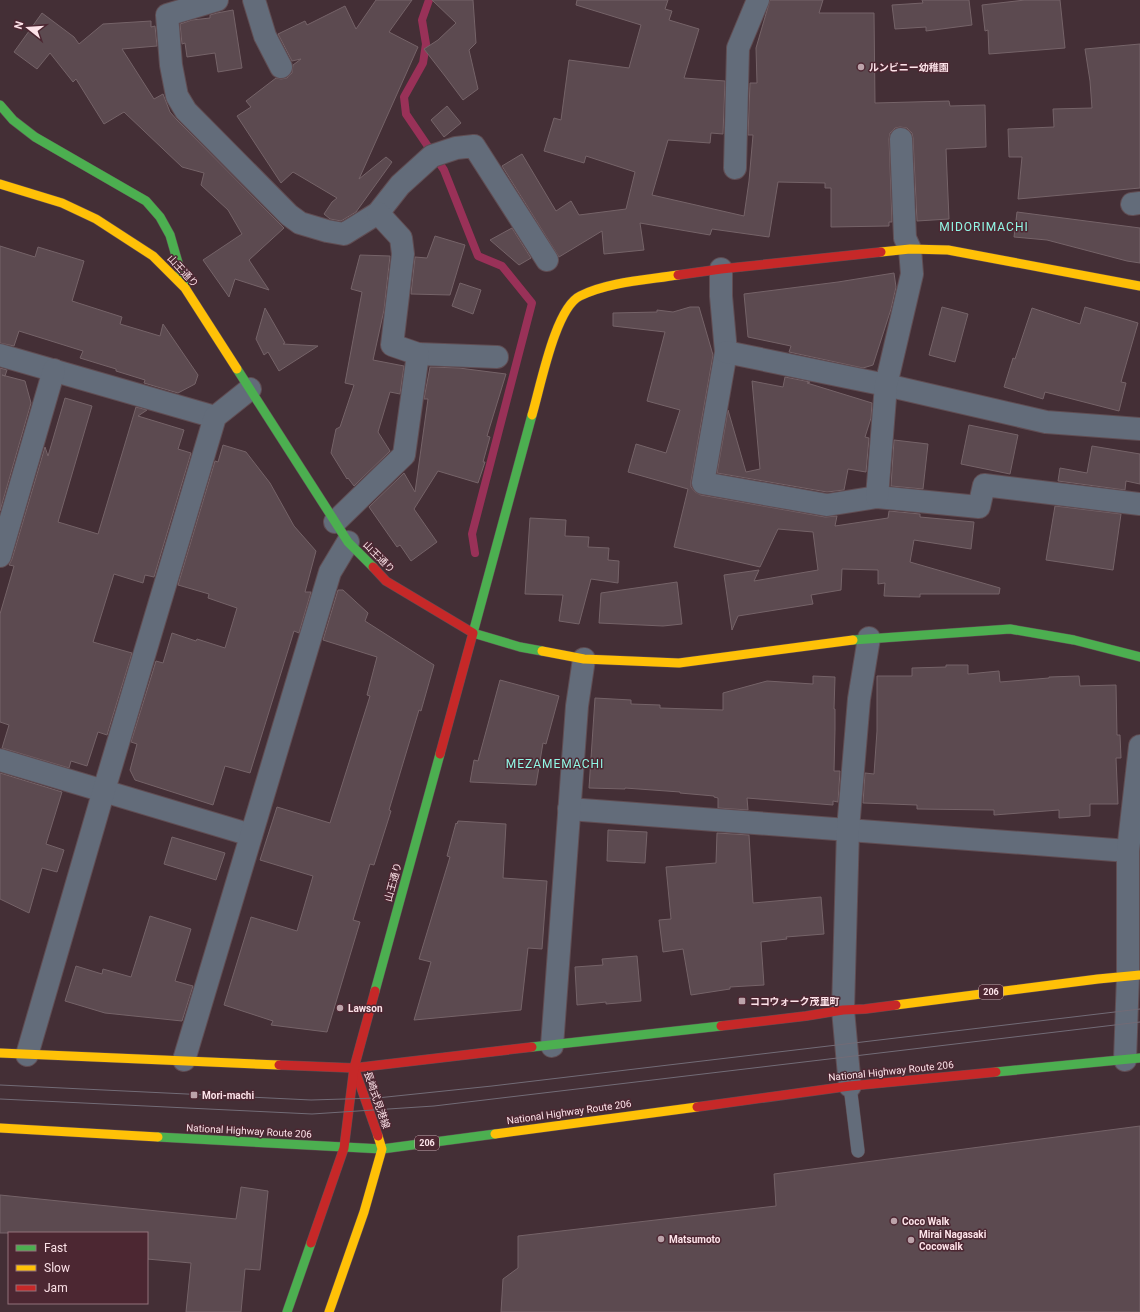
<svg xmlns="http://www.w3.org/2000/svg" width="1140" height="1312" viewBox="0 0 1140 1312" font-family="Roboto,'Noto Sans JP',sans-serif">
	<style>
		.lines { fill: none; stroke-linecap: round; stroke-linejoin: round }
		.stream { stroke: #993158; stroke-width: 8 }
		.building { fill: #5c4a50; stroke: #756368 }
		.lane-casing { stroke: #604d53; stroke-width: 14 }
		.street-casing { stroke: #604d53; stroke-width: 24 }
		.fast-casing { stroke: #604d53; stroke-width: 10 }
		.slow-casing { stroke: #604d53; stroke-width: 10 }
		.jam-casing { stroke: #604d53; stroke-width: 10 }
		.lane { stroke: #636c7a; stroke-width: 13 }
		.street { stroke: #636c7a; stroke-width: 22 }
		.fast { stroke: #4caf50; stroke-width: 9 }
		.slow { stroke: #ffc107; stroke-width: 9 }
		.jam { stroke: #c62828; stroke-width: 9 }
		.tram { stroke: #726b76; stroke-width: 1 }
		.poi-dot { fill: #bca3aa; stroke: #4c2732; stroke-width: 1.5 }
		.labels { text-anchor: middle; dominant-baseline: central; stroke-width: 3; stroke-linejoin: round; paint-order: stroke }
		.shield { fill: #4c2732; stroke: #c7aab1; stroke-width: 1 }
		.shield-label { font-size: 9px; font-weight: bold; fill: #fce2e8 }
		.poi-label { font-size: 10px; font-weight: bold; fill: #fce2e8; stroke: #4c2732; text-anchor: start }
		.street-label { font-size: 10px; fill: #fce2e8; stroke: #4c2732 }
		.quarter-label { font-size: 12px; letter-spacing: 1px; fill: #91f8e6; stroke: #4c2732 }
	</style>
	<rect width="100%" height="100%" fill="#442f36"/>
	<g class="lines">
		<polyline class="stream" points="429,0 422,20 426,44 423,63 404,97 406,114 444,170 478,256 502,266 532,303 472,534 475,553"/>
	</g>
	<g class="building">
		<polygon points="376,0 412,0 389,32 418,47 359,179 386,157 392,162 356,212 341,221 330,219 324,214 332,202 337,198 293,172 281,183 237,116 251,107 246,101 276,78 281,79 287,78 292,73 293,65 301,59 292,61 278,34 305,21 307,25 345,6 356,29"/>
		<polygon points="432,0 473,0 476,43 469,50 478,89 463,100 445,76 424,49 438,40 456,23"/>
		<polygon points="577,0 668,0 665,9 672,11 669,20 699,29 684,78 725,81 723,134 711,133 710,143 668,140 652,195 744,216 749,181 753,135 748,135 750,83 757,83 756,48 770,0 823,0 819,13 874,13 875,103 949,101 950,106 985,105 986,147 946,149 949,219 917,221 913,138 912,133 907,128 900,127 895,128 890,133 889,139 892,222 889,222 889,226 831,227 831,188 825,188 825,183 778,182 769,237 712,229 710,235 640,223 644,250 604,254 602,231 559,257 502,166 522,154 556,211 571,201 579,215 626,209 635,172 586,156 584,163 544,151 554,118 561,120 569,60 629,68 641,25 576,5"/>
		<polygon points="922,0 969,0 972,25 926,31 926,27 895,29 892,5 923,3"/>
		<polygon points="1025,0 1060,0 1065,48 989,54 988,30 985,31 982,5"/>
		<polygon points="233,10 242,68 218,72 215,53 187,57 185,43 182,44 180,24 192,20 210,18 210,15 217,13"/>
		<polygon points="42,13 74,37 79,44 103,24 151,21 151,27 155,26 157,46 122,49 154,99 163,94 170,112 177,120 284,228 249,260 269,290 235,279 229,297 203,260 242,234 228,210 201,185 204,173 182,167 124,112 104,124 76,79 73,82 50,53 37,69 14,52"/>
		<polygon points="1140,44 1140,188 1018,199 1022,157 1009,157 1008,129 1054,127 1053,109 1092,108 1090,81 1085,49"/>
		<polygon points="447,106 461,123 444,137 431,120"/>
		<polygon points="1017,212 1140,228 1140,263 1127,261 1047,240 1014,237"/>
		<polygon points="512,228 531,258 519,265 490,240"/>
		<polygon points="435,236 465,245 450,295 411,294 415,257 427,258"/>
		<polygon points="0,246 35,257 38,247 84,261 72,301 122,317 120,324 160,336 163,324 198,375 195,384 178,393 144,383 145,380 116,371 116,369 80,358 83,351 19,331 14,346 0,343"/>
		<polygon points="360,255 390,256 384,310 373,360 404,366 400,394 390,392 378,432 390,451 354,486 348,478 347,479 331,453 336,429 340,427 354,385 345,383 362,292 351,289"/>
		<polygon points="894,273 896,287 891,309 873,365 863,368 789,352 791,346 748,337 744,294 838,282"/>
		<polygon points="460,283 481,290 473,314 452,306"/>
		<polygon points="690,307 699,307 713,355 691,481 691,487 695,492 701,495 825,517 837,516 835,526 888,518 889,511 920,514 920,517 974,522 971,549 914,540 910,562 1000,588 999,594 920,594 920,597 884,596 885,583 878,584 878,570 842,569 841,590 811,595 813,604 738,616 732,630 724,575 759,570 754,581 818,570 813,532 778,529 760,567 674,547 688,489 628,472 636,444 666,453 680,410 647,401 665,332 613,326 613,313 657,312 657,310 673,312"/>
		<polygon points="942,307 968,314 955,362 929,355"/>
		<polygon points="1085,307 1138,323 1121,382 1126,383 1119,411 1045,392 1043,399 1004,387 1013,358 1015,359 1032,308 1080,324"/>
		<polygon points="265,308 285,343 283,344 318,346 279,371 268,352 264,355 256,339"/>
		<polygon points="430,367 459,368 506,374 487,436 490,437 483,462 485,462 478,483 438,471 414,509 437,542 411,561 400,545 397,547 369,507 404,473 415,492 428,399 424,399"/>
		<polygon points="0,368 7,370 5,376 2,375 25,381 31,403 0,511"/>
		<polygon points="785,377 810,382 807,383 872,403 871,418 865,437 869,438 866,472 848,469 844,490 827,492 717,473 728,410 746,472 760,469 752,381 783,387"/>
		<polygon points="65,398 92,406 58,522 98,534 136,407 147,410 138,416 184,430 178,449 191,453 154,577 145,575 143,583 114,574 93,642 132,653 107,735 98,732 87,766 71,761 69,768 2,748 9,725 0,722 0,614 14,566 9,565 12,559 45,447 48,456"/>
		<polygon points="969,425 1018,435 1010,474 961,464"/>
		<polygon points="894,440 928,444 923,489 891,486"/>
		<polygon points="223,445 246,452 270,483 294,526 316,551 305,592 311,592 299,633 294,631 250,773 225,766 213,805 135,780 130,770 137,744 131,742 156,661 163,663 172,633 196,641 197,639 225,648 237,608 208,598 209,594 178,585 215,461 218,462"/>
		<polygon points="1092,446 1140,454 1140,484 1126,481 1125,490 1058,481 1060,468 1087,473"/>
		<polygon points="1055,506 1121,514 1113,570 1046,560"/>
		<polygon points="530,518 566,520 565,536 589,537 588,547 609,548 608,560 619,561 618,583 591,579 579,624 559,621 563,595 525,594"/>
		<polygon points="677,582 682,624 663,626 599,623 601,593"/>
		<polygon points="338,590 343,590 368,613 365,621 434,665 421,711 419,710 389,810 391,811 374,865 370,864 353,920 360,922 327,1032 271,1025 273,1021 224,1005 251,917 297,931 313,876 260,860 277,807 330,823 370,696 367,695 377,657 323,640"/>
		<polygon points="946,665 968,665 968,674 999,671 1000,682 1049,678 1049,677 1079,676 1080,686 1116,685 1117,735 1120,735 1121,758 1116,758 1118,804 1090,804 1090,816 1059,818 1059,810 994,815 994,810 917,809 917,805 863,803 865,773 874,774 877,731 877,676 912,676 912,668 946,667"/>
		<polygon points="813,676 835,677 834,709 835,709 835,729 834,771 840,771 838,802 833,801 833,805 747,798 748,810 718,808 718,798 714,797 714,796 680,793 680,792 625,788 625,789 589,788 595,698 631,700 631,704 660,705 660,708 723,710 723,693 767,681 813,684"/>
		<polygon points="500,680 559,696 546,744 543,743 536,785 470,782 474,760 478,761"/>
		<polygon points="0,773 62,792 46,844 64,850 57,872 42,868 29,913 0,899"/>
		<polygon points="458,821 506,824 503,878 547,881 542,949 528,948 521,1010 414,1020 431,962 419,959 450,857 447,856 456,823 457,824"/>
		<polygon points="608,830 647,832 645,863 607,861"/>
		<polygon points="717,833 749,835 753,903 821,897 824,934 786,937 787,939 761,942 764,985 730,987 730,989 691,995 683,949 663,952 659,920 671,919 666,867 716,863"/>
		<polygon points="172,837 225,853 216,880 164,864"/>
		<polygon points="150,916 191,929 175,981 193,986 182,1021 105,1013 65,1001 76,966 102,974 103,969 131,977"/>
		<polygon points="637,956 641,1001 606,1004 606,1002 577,1005 575,967 603,965 602,959"/>
		<polygon points="1140,1126 1140,1312 501,1312 503,1279 518,1268 518,1236 776,1206 774,1174"/>
		<polygon points="241,1187 268,1191 260,1270 245,1269 241,1312 186,1312 191,1263 147,1259 147,1233 0,1233 0,1195 236,1219"/>
	</g>
	<g class="lines">
		<defs>
			<polyline id="lane" points="850,1086 858,1151"/>
			<g id="street">
				<polyline points="217,0 167,15 171,65 177,96 186,111 289,215 300,223 327,231 344,234 378,213 400,185 432,156 456,148 474,146 547,260"/>
				<polyline points="254,0 265,36 281,67"/>
				<polyline points="735,168 738,48 758,0"/>
				<polyline points="1132,204 1140,203"/>
				<polyline points="721,269 721,296 726,352 703,483 827,505 877,497 979,507 984,485 1140,504"/>
				<polyline points="726,352 886,385 1046,422 1140,429"/>
				<polyline points="418,354 497,357"/>
				<polyline points="0,355 215,417"/>
				<polyline points="877,497 886,385 912,274 910,249 905,238 901,139"/>
				<polyline points="335,522 404,455 418,354 392,345 403,254 401,238 378,213"/>
				<polyline points="0,556 54,370"/>
				<polyline points="0,760 251,835"/>
				<polyline points="569,809 1128,851"/>
				<polyline points="552,1046 577,706 584,659"/>
				<polyline points="27,1055 104,790 215,417 250,389"/>
				<polyline points="184,1060 330,572 348,542"/>
				<polyline points="1125,1060 1128,976 1128,851 1140,746"/>
				<polyline points="850,1086 843,1010 848,829 859,699 869,638"/>
			</g>
			<g id="fast">
				<polyline points="0,105 13,120 35,137 146,201 160,217 170,235 185,287"/>
				<polyline points="237,369 348,542 373,567"/>
				<polyline points="532,415 473,633 520,647 542,651"/>
				<polyline points="853,640 1010,629 1074,640 1140,657"/>
				<polyline points="375,991 440,754"/>
				<polyline points="532,1047 721,1026"/>
				<polyline points="996,1072 1140,1058"/>
				<polyline points="158,1137 382,1149 495,1134"/>
				<polyline points="287,1312 311,1243"/>
			</g>
			<g id="slow">
				<polyline points="0,184 62,203 96,219 153,256 185,288 237,369"/>
				<polyline points="881,252 910,249 948,250 1140,286"/>
				<path d="M 532,415 C 540,389 555,308 580,296 C 608,282 646,280 678,275"/>
				<polyline points="542,651 584,659 679,663 853,640"/>
				<polyline points="896,1005 1098,979 1140,975"/>
				<polyline points="0,1053 279,1065"/>
				<polyline points="0,1128 158,1137"/>
				<polyline points="495,1134 697,1107"/>
				<polyline points="329,1312 364,1212 382,1149 378,1136"/>
			</g>
			<g id="jam">
				<polyline points="678,275 721,269 881,252"/>
				<polyline points="373,567 386,581 473,633 440,754"/>
				<polyline points="721,1026 806,1016 843,1010 865,1009 896,1005"/>
				<polyline points="279,1065 354,1068 532,1047"/>
				<polyline points="356,1073 378,1136"/>
				<polyline points="697,1107 850,1086 996,1072"/>
				<polyline points="311,1243 344,1148 354,1068 375,991"/>
			</g>
		</defs>
		<use href="#lane" class="lane-casing"/>
		<use href="#street" class="street-casing"/>
		<use href="#fast" class="fast-casing"/>
		<use href="#slow" class="slow-casing"/>
		<use href="#jam" class="jam-casing"/>
		<use href="#lane" class="lane"/>
		<use href="#street" class="street"/>
		<use href="#fast" class="fast"/>
		<use href="#slow" class="slow"/>
		<use href="#jam" class="jam"/>
		<g class="tram">
			<polyline points="0,1085 311,1100 377,1098 492,1086 1140,1009"/>
			<polyline points="0,1099 312,1114 434,1106 1140,1022"/>
		</g>
	</g>
	<g class="poi-dot">
		<circle cx="861" cy="67" r="4"/>
		<rect x="738" y="997" width="8" height="8" rx="2"/>
		<circle cx="340" cy="1008" r="4"/>
		<rect x="190" y="1091" width="8" height="8" rx="2"/>
		<circle cx="894" cy="1221" r="4"/>
		<circle cx="661" cy="1239" r="4"/>
		<circle cx="911" cy="1240" r="4"/>
	</g>
	<g class="labels">
		<g class="shield">
			<rect x="979" y="985" width="24" height="14" rx="3"/>
			<rect x="415" y="1136" width="24" height="14" rx="3"/>
		</g>
		<g class="shield-label">
			<text x="991" y="992">206</text>
			<text x="427" y="1143">206</text>
		</g>
		<g class="poi-label">
			<text x="869" y="67">ルンビニー幼稚園</text>
			<text x="750" y="1001">ココウォーク茂里町</text>
			<text x="348" y="1008">Lawson</text>
			<text x="202" y="1095">Mori-machi</text>
			<text x="902" y="1221">Coco Walk</text>
			<text x="919" y="1234">Mirai Nagasaki<tspan x="919" dy="12">Cocowalk</tspan></text>
			<text x="669" y="1239">Matsumoto</text>
		</g>
		<g class="street-label">
			<text transform="translate(183 271) rotate(47)">山王通り</text>
			<text transform="translate(379 557) rotate(45)">山王通り</text>
			<text transform="translate(393 882) rotate(-75)">山王通り</text>
			<text transform="translate(891 1071) rotate(-6)">National Highway Route 206</text>
			<text transform="translate(377 1100) rotate(71)">長崎式見港線</text>
			<text transform="translate(569 1112) rotate(-8)">National Highway Route 206</text>
			<text transform="translate(249 1131) rotate(3)">National Highway Route 206</text>
		</g>
		<g class="quarter-label">
			<text x="984" y="227">MIDORIMACHI</text>
			<text x="555" y="764">MEZAMEMACHI</text>
		</g>
	</g>
	<rect x="8" y="1232" width="140" height="72" fill="#4c2732" stroke="#92727b"/>
	<rect x="16" y="1245" width="20" height="6" fill="#4caf50" stroke="#92727b"/>
	<text x="44" y="1252" font-size="12" fill="#fce2e8">Fast</text>
	<rect x="16" y="1265" width="20" height="6" fill="#ffc107" stroke="#92727b"/>
	<text x="44" y="1272" font-size="12" fill="#fce2e8">Slow</text>
	<rect x="16" y="1285" width="20" height="6" fill="#c62828" stroke="#92727b"/>
	<text x="44" y="1292" font-size="12" fill="#fce2e8">Jam</text>
	<g transform="translate(28 28) rotate(287)" stroke="#4c2732" stroke-width="3" paint-order="stroke">
	<path d="M0-3L7 15L0 10L-7 15Z" fill="#fce2e8"/>
	<text y="-6" font-size="11" font-weight="bold" text-anchor="middle" fill="#fce2e8">N</text>
	</g>
</svg>
